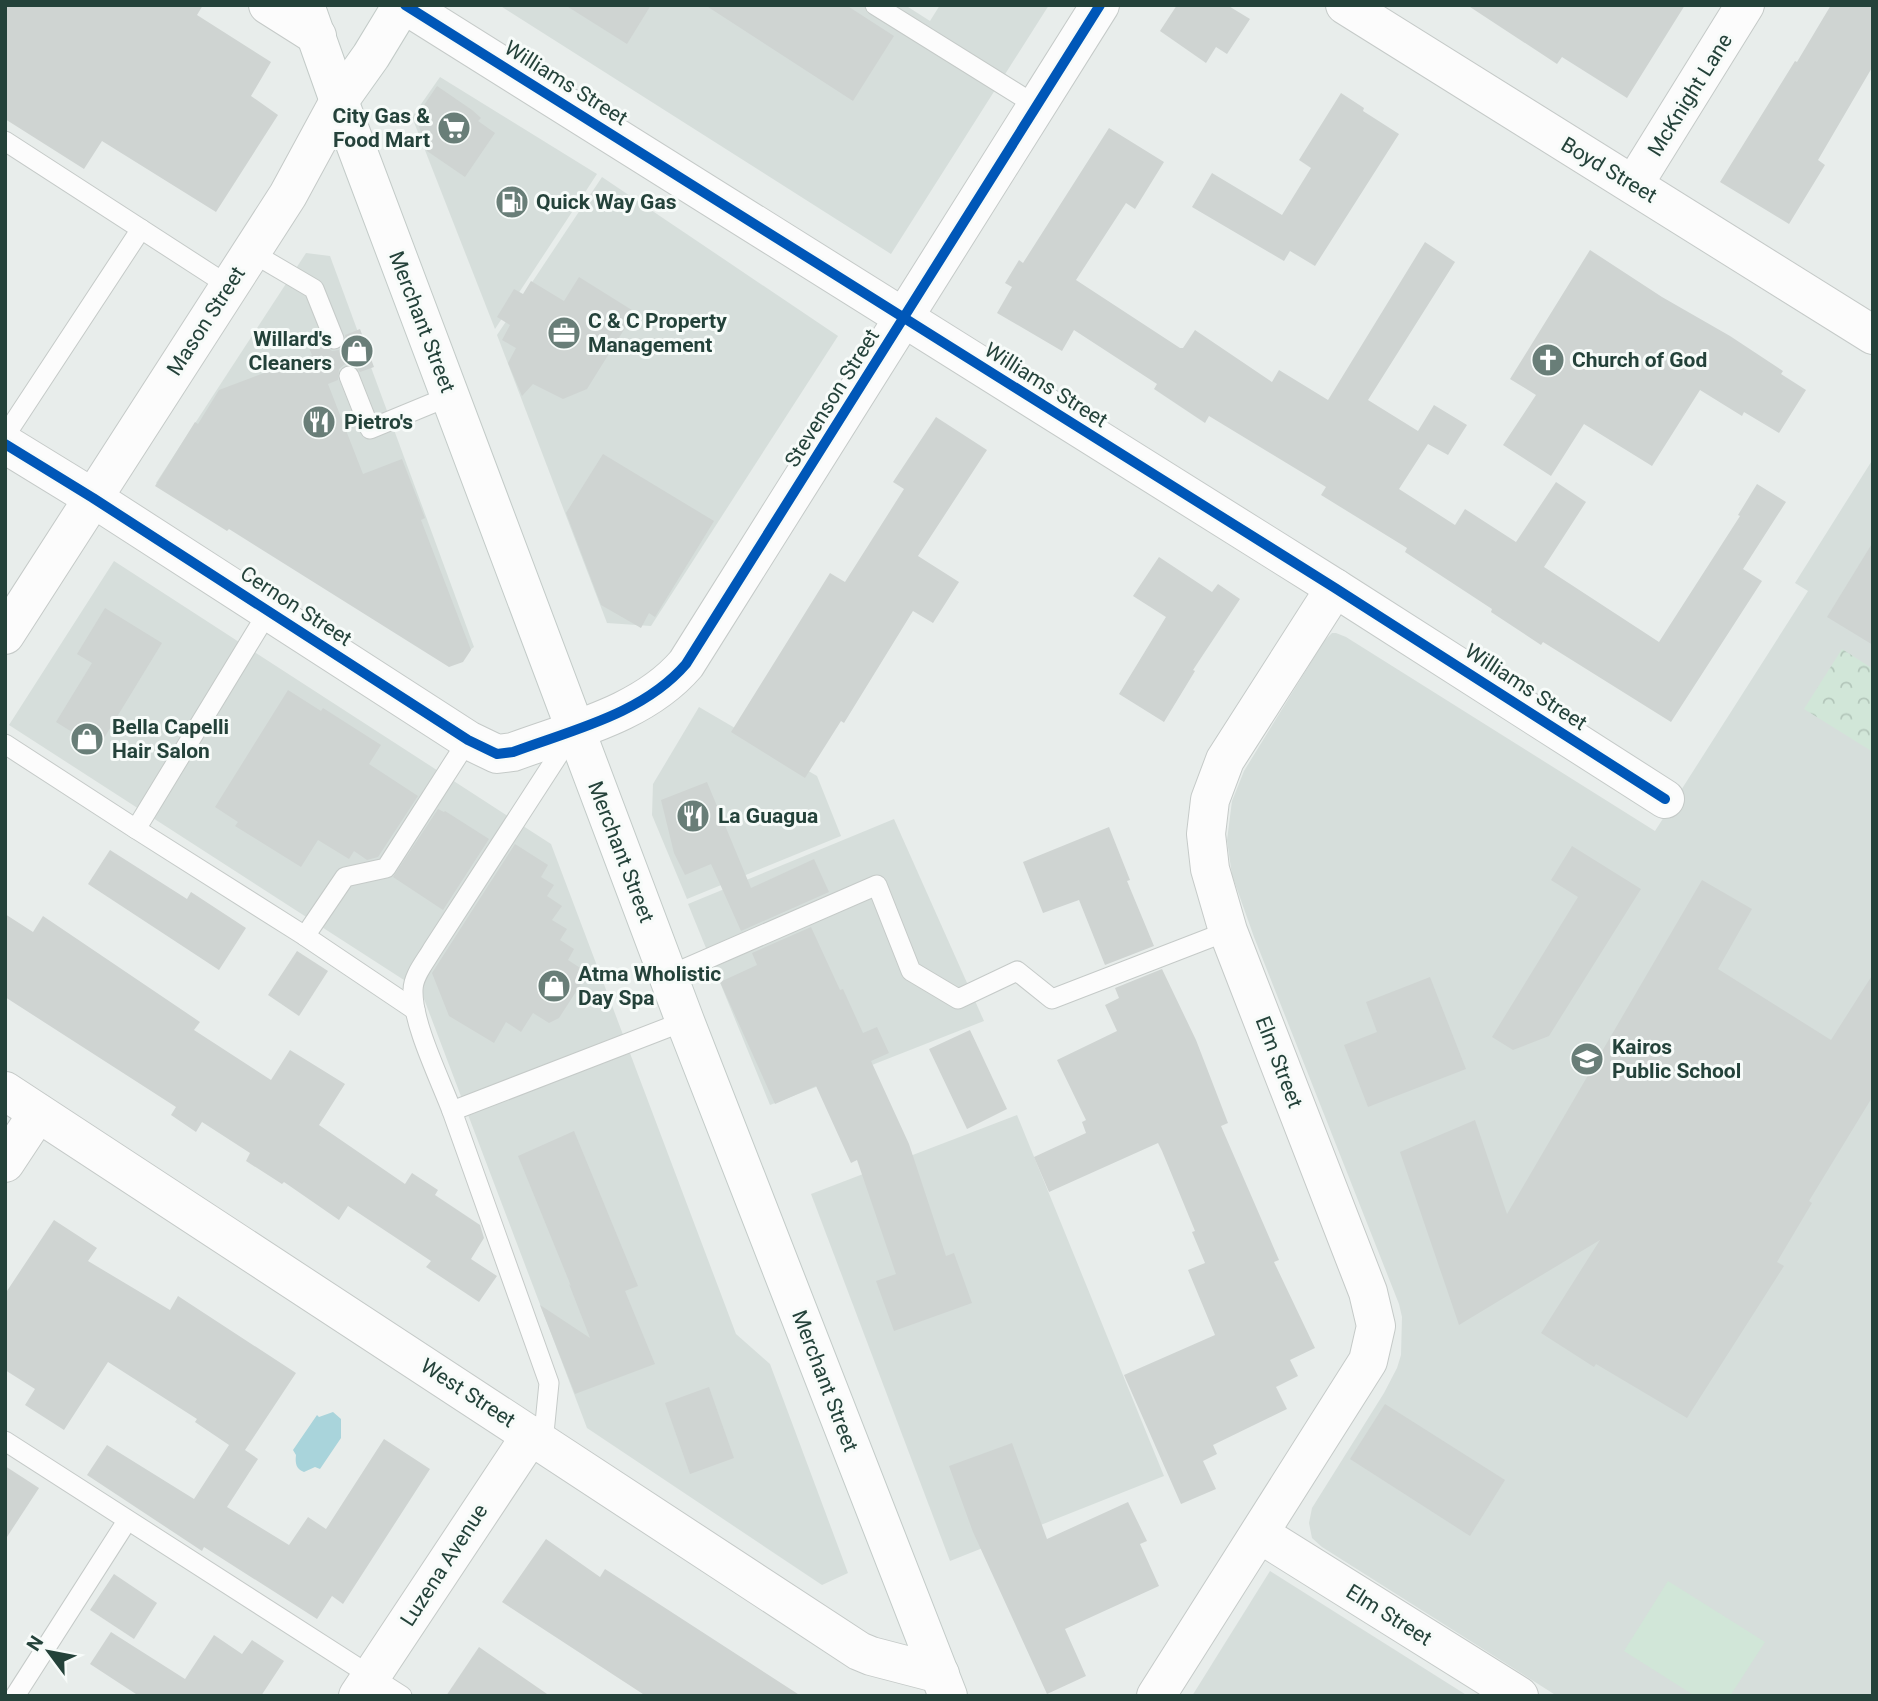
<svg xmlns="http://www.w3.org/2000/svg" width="1878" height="1701" viewBox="0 0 1878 1701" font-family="Roboto,sans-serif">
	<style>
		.built { fill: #d6dedb }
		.grass { fill: #d1e6d8 }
		.park { fill: url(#park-crowns) }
		.water { fill: #a9d4db }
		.building { fill: #cfd4d2 }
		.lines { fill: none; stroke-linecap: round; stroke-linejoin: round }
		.service-casing { stroke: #c5cac8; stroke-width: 21 }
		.minor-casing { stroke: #c5cac8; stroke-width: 40 }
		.secondary-casing { stroke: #c3cbc8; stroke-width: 40 }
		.service { stroke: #fcfcfc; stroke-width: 19 }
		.minor { stroke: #fcfcfc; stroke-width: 38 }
		.secondary { stroke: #fcfcfc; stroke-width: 38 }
		.cycleway-casing { stroke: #f7fbf9; stroke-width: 15 }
		.cycleway { stroke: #0057b8; stroke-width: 10 }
		.labels { text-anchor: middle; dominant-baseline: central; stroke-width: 6; stroke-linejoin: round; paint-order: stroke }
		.street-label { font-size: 21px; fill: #24423a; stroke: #f7fbf9 }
		.poi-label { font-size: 21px; font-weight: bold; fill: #24423a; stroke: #f7fbf9; text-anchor: start }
	</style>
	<defs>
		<pattern id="park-crowns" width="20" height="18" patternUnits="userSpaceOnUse" patternTransform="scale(1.75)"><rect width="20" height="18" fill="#d1e6d8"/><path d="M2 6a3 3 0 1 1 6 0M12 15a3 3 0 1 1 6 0" fill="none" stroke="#b3c6ba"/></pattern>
	</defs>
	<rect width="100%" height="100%" fill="#e8edeb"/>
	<g class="built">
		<polygon points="499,5 905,5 930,21 940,5 1049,5 891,254"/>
		<polygon points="440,77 597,174 495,329 412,117"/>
		<polygon points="602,177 838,336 651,626 607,623 497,335"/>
		<polygon points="306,253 330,256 474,647 453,663 156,483"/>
		<polygon points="1873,459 1873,1696 1557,1696 1322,1547 1312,1538 1309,1523 1312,1508 1384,1393 1397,1368 1401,1355 1402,1317 1399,1304 1254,937 1232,875 1227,840 1232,801 1244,771 1324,641 1332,633 1336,633 1346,637 1655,831 1808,591 1795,583"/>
		<polygon points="114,561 551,844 736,1334 770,1364 848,1573 822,1585 587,1428 421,991 9,725"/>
		<polygon points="699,707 817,776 841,836 687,899 652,815 653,784"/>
		<polygon points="894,819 984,1021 770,1105 688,904"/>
		<polygon points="1017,1115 1164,1476 950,1561 811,1194"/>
		<polygon points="1270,1571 1468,1696 1192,1696"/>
	</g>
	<polygon class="grass" points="1668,1581 1765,1642 1730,1696 1695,1696 1624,1651"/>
	<polygon class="park" points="1842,649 1873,669 1873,752 1804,709"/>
	<path class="water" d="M 333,1412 L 341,1419 L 341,1438 L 320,1469 L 315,1467 L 304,1472 C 296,1469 295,1463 296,1455 L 293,1450 L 317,1415 L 319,1417 Z"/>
	<g class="building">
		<polygon points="5,5 203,5 197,15 271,62 251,96 278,115 216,212 102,141 84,169 5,119"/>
		<polygon points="565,5 651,5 627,44"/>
		<polygon points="705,5 846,5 894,36 853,101"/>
		<polygon points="1177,5 1227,5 1250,19 1227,54 1216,47 1206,63 1160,31"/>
		<polygon points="1467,5 1685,5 1627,98 1562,57 1557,64"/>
		<polygon points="1831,5 1873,5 1873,66 1818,160 1825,165 1789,224 1720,182 1795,61 1797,62"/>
		<polygon points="437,86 472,110 481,118 478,121 495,133 465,177 427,151 416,117"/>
		<polygon points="1341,93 1364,108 1363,111 1399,134 1315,266 1290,251 1284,261 1192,207 1212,173 1282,215 1311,168 1299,160"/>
		<polygon points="1109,128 1164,162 1135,209 1126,203 1076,280 1180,348 1183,348 1195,330 1272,382 1279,370 1328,400 1425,242 1455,262 1368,400 1418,431 1434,405 1467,425 1448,455 1428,444 1399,489 1455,525 1465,509 1516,542 1556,482 1586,502 1544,567 1659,642 1740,516 1738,515 1757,484 1786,502 1743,569 1762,581 1671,722 1543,642 1541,645 1491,612 1492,609 1405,552 1407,548 1321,495 1326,487 1209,416 1205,423 1154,389 1157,384 1074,330 1062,351 997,313 1012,287 1005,283 1019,260 1023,263"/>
		<polygon points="1590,250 1662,297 1730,336 1783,371 1781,374 1806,390 1779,433 1744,412 1742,416 1700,390 1652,466 1584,424 1551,476 1503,445 1536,395 1510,379"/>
		<polygon points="579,277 635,312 587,389 563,399 533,384 522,396 508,363 516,348 502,340 510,325 497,317 514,289 523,294 531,281 564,301"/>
		<polygon points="360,329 374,367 360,372 356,366 345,364 339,369 338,380 328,384 363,474 402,459 425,518 421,520 471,650 463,662 449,667 229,529 227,531 155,486 195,422 198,424 219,390 312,355 309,348 323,343 332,351 339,350 346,341 345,335"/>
		<polygon points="936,417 987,450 918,556 959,582 933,623 913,611 844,723 841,721 805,778 731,732 830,573 845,582 904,489 893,482"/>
		<polygon points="603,454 714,521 655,617 649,613 641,628 601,605 566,513"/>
		<polygon points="1873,542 1873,645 1827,617"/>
		<polygon points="1159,557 1212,592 1218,584 1240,599 1193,670 1195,671 1164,722 1119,694 1166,617 1133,596"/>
		<polygon points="105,608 162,643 98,748 56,722 92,663 77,654"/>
		<polygon points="288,690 321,711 323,708 381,745 369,764 418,796 378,857 367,860 354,851 349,859 318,840 301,867 235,826 238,822 215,807"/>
		<polygon points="707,782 751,888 814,859 829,892 741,931 711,864 685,875 674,853 661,800"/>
		<polygon points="438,809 444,812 445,811 489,839 443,910 393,877"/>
		<polygon points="1109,827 1130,880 1127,881 1154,946 1105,965 1079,900 1043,913 1023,862"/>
		<polygon points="515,844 548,865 541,877 554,885 547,896 562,906 552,920 567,929 560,940 574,949 568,960 588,973 559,1018 549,1023 533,1013 521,1032 506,1022 494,1043 449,1016 432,973"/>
		<polygon points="1572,846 1641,889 1549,1036 1513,1050 1492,1037 1578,897 1551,880"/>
		<polygon points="110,850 187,899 191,892 246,928 219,970 88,884"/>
		<polygon points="1702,880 1752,909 1718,969 1831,1040 1873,974 1873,1096 1809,1201 1812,1203 1777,1262 1784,1266 1687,1418 1596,1364 1594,1367 1541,1333 1600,1240 1459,1325 1400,1152 1475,1120 1507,1214"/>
		<polygon points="5,914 33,932 43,916 200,1022 194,1030 271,1080 290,1050 345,1084 319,1125 405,1184 412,1173 438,1190 435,1195 480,1225 484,1238 471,1259 497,1276 479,1302 426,1267 431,1261 348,1206 339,1220 284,1182 282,1184 246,1161 250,1153 202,1122 196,1132 171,1115 176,1107 5,997"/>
		<polygon points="811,927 840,990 843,989 863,1033 877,1027 889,1053 871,1061 909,1144 946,1256 954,1253 972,1303 894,1331 876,1281 896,1274 857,1160 851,1163 816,1086 775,1104 720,982 757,965 752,953"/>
		<polygon points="297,951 328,971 299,1016 268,995"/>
		<polygon points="1162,969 1196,1040 1228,1123 1221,1126 1279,1260 1274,1262 1315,1348 1290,1360 1298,1376 1276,1387 1287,1409 1213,1445 1217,1454 1203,1461 1216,1489 1181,1504 1124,1375 1215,1335 1188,1270 1205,1263 1192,1232 1195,1231 1162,1151 1158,1143 1049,1192 1034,1157 1086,1133 1082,1122 1086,1120 1057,1060 1117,1031 1105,1005 1119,998 1115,988"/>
		<polygon points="1430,977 1466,1069 1368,1107 1344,1045 1377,1032 1366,1002"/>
		<polygon points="970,1030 1007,1109 967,1129 929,1049"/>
		<polygon points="574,1131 638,1286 625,1291 655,1364 575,1394 540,1305 590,1338 569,1284 571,1286 518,1156"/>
		<polygon points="54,1220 97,1248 88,1261 170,1310 178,1296 296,1373 245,1450 258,1459 227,1507 289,1545 308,1517 326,1529 384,1439 430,1469 343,1604 332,1596 317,1619 204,1547 202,1551 87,1475 107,1445 194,1499 229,1445 195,1422 197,1419 108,1362 64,1430 25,1405 35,1389 5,1370 5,1294"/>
		<polygon points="709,1387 734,1458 690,1474 665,1403"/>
		<polygon points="1385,1404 1505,1480 1470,1536 1350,1459"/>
		<polygon points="1012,1443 1047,1539 1128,1502 1147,1541 1140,1544 1159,1586 1065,1629 1086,1676 1047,1694 973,1532 949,1466"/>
		<polygon points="5,1466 39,1488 5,1540"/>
		<polygon points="546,1539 600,1577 605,1569 801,1696 646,1696 502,1602"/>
		<polygon points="114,1574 157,1603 134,1639 90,1610"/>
		<polygon points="111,1632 185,1679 214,1635 242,1654 252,1640 284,1661 261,1696 139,1696 90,1664"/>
		<polygon points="479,1647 550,1696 446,1696"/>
	</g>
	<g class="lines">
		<defs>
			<g id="service">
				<polyline points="875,5 1037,106"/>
				<polyline points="5,141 229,286"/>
				<polyline points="251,252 314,289 334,339"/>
				<polyline points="349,376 370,429 450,396"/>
				<polyline points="5,436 141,229"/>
				<polyline points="268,612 136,829 305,936 345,877 386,868 468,740"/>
				<polyline points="5,744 136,829"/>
				<polyline points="305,936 415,1010"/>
				<polyline points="668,976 877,885 911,971 958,999 1017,971 1052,999 1228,931"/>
				<path d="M 452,1111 C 440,1079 412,1023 413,990 C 413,976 425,962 432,950 L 570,737"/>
				<polyline points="5,1441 402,1696"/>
				<polyline points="543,1443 549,1383 452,1111 685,1021"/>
				<polyline points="15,1696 127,1521"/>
			</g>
			<g id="minor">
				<polyline points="268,5 317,36"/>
				<polyline points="405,5 1335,588 1665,799"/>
				<polyline points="1345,5 1873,335"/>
				<polyline points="1634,184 1745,5"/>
				<path d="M 5,444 L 93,498 L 468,740 L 497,754 L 513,752 C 572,730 643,714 686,664 L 1100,5"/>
				<polyline points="5,635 288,195 339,101"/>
				<polyline points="5,1091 859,1651 871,1656 940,1674"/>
				<polyline points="5,1163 38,1113"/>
				<polyline points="1260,1534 1519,1696"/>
				<polyline points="358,1696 531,1435"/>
				<polyline points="1156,1696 1368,1361 1376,1326 1368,1292 1228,931 1210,869 1206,834 1210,800 1225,760 1335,588"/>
			</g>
			<g id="secondary">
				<polyline points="305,5 339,101 685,1021 948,1696"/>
				<polyline points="339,101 371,56 402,5"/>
			</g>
		</defs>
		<use href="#service" class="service-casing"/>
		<use href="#minor" class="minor-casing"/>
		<use href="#secondary" class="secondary-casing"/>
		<use href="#service" class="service"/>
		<use href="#minor" class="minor"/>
		<use href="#secondary" class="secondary"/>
		<defs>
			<g id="cycleway">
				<polyline points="405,5 1335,588 1665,799"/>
				<path d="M 5,444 L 93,498 L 468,740 L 497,754 L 513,752 C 572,730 643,714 686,664 L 1100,5"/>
			</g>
		</defs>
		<use href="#cycleway" class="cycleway-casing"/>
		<use href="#cycleway" class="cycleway"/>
	</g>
	<defs>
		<symbol id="supermarket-disc" viewBox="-11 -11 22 22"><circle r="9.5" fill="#697e78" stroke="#f7fbf9"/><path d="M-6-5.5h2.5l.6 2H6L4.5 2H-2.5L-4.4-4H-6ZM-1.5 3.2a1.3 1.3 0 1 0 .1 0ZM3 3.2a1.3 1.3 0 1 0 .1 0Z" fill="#fff"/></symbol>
		<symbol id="fuel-disc" viewBox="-11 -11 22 22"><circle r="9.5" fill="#697e78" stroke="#f7fbf9"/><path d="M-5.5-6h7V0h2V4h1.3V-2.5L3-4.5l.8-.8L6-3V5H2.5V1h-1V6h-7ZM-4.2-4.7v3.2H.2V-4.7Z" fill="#fff"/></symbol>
		<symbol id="office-disc" viewBox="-11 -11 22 22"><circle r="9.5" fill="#697e78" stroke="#f7fbf9"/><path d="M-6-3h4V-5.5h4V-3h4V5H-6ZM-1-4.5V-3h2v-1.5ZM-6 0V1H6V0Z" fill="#fff"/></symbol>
		<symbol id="shop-disc" viewBox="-11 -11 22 22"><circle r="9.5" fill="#697e78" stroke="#f7fbf9"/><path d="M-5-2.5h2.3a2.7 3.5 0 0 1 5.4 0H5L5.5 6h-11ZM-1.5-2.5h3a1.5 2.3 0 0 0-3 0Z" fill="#fff"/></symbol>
		<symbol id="church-disc" viewBox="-11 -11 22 22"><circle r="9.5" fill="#697e78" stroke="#f7fbf9"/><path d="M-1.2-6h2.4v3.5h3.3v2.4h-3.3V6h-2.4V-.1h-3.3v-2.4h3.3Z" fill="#fff"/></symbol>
		<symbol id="restaurant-disc" viewBox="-11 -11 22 22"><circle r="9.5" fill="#697e78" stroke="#f7fbf9"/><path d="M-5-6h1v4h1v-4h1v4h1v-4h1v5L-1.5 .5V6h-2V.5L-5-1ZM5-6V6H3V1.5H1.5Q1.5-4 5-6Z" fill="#fff"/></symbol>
		<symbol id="school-disc" viewBox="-11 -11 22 22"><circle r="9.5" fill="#697e78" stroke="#f7fbf9"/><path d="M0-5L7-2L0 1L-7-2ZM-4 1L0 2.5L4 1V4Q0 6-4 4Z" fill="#fff"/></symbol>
	</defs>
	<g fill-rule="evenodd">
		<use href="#supermarket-disc" x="435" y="109" width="38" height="38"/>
		<use href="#fuel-disc" x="493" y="183" width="38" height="38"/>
		<use href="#office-disc" x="545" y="314" width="38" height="38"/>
		<use href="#shop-disc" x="338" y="332" width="38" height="38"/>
		<use href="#church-disc" x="1529" y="341" width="38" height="38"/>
		<use href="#restaurant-disc" x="300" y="403" width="38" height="38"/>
		<use href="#shop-disc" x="68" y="720" width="38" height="38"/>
		<use href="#restaurant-disc" x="674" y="797" width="38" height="38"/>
		<use href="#shop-disc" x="535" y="967" width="38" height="38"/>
		<use href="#school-disc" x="1568" y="1040" width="38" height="38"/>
	</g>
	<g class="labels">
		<g class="street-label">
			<text transform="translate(566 83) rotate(32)">Williams Street</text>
			<text transform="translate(1690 95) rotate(-58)">McKnight Lane</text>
			<text transform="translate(1609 170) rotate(31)">Boyd Street</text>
			<text transform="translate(206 321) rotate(-57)">Mason Street</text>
			<text transform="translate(422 322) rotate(69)">Merchant Street</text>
			<text transform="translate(1046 385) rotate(32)">Williams Street</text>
			<text transform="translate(832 398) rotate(-58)">Stevenson Street</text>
			<text transform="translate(296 606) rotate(33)">Cernon Street</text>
			<text transform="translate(1526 687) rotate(33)">Williams Street</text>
			<text transform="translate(621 852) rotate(69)">Merchant Street</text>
			<text transform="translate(1279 1062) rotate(69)">Elm Street</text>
			<text transform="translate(825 1381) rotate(69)">Merchant Street</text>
			<text transform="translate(468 1393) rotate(33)">West Street</text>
			<text transform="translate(444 1565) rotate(-57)">Luzena Avenue</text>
			<text transform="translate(1389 1615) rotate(32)">Elm Street</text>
		</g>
		<g class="poi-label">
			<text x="430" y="116" text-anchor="end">City Gas &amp;<tspan x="430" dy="24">Food Mart</tspan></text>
			<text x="536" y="202">Quick Way Gas</text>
			<text x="588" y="321">C &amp; C Property<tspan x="588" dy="24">Management</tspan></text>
			<text x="332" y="339" text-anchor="end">Willard's<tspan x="332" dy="24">Cleaners</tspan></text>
			<text x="1572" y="360">Church of God</text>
			<text x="344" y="422">Pietro's</text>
			<text x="112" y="727">Bella Capelli<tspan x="112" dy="24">Hair Salon</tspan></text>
			<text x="718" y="816">La Guagua</text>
			<text x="578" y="974">Atma Wholistic<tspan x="578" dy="24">Day Spa</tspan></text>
			<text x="1612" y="1047">Kairos<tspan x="1612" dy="24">Public School</tspan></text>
		</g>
	</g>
	<rect width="1878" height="1701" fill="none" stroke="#24423a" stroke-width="14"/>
	<g transform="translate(49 1652) rotate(302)" stroke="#f7fbf9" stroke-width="5" paint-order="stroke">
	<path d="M0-5L12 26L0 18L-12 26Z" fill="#24423a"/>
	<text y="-10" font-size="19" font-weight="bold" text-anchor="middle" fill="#24423a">N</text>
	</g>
</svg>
